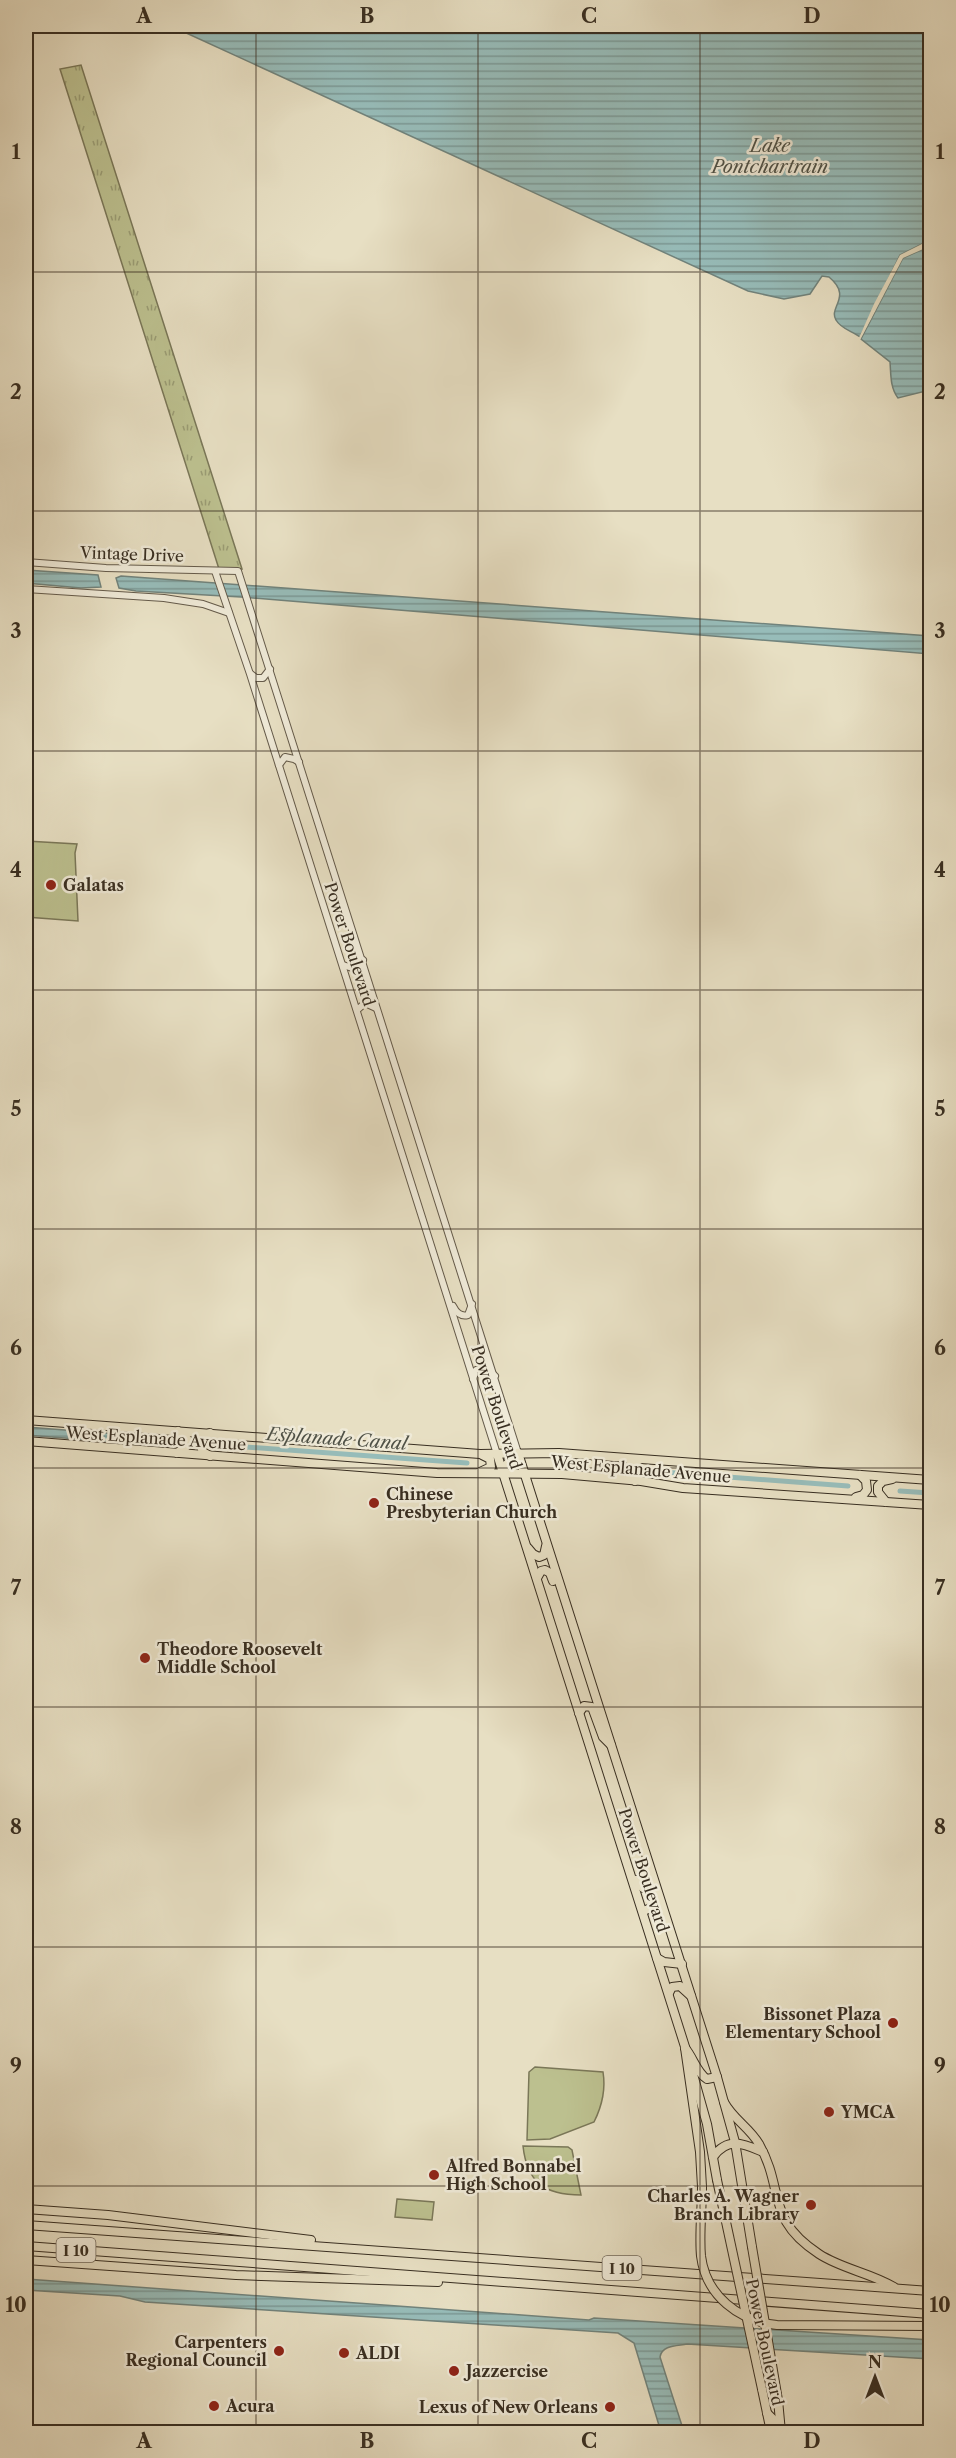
<svg xmlns="http://www.w3.org/2000/svg" width="956" height="2458" viewBox="0 0 956 2458" font-family="'Libre Caslon Text',serif">
	<style>
		.grass { fill: url(#grass-tufts); stroke: #7a7758; stroke-width: 1.5 }
		.pitch { fill: #bcc08f; stroke: #7a7758; stroke-width: 1.5 }
		.water { fill: url(#water-rules); stroke: #71837c; stroke-width: 1.5 }
		.pier { fill: #e7dfc3 }
		.lines { fill: none; stroke-linecap: round; stroke-linejoin: round }
		.canal { stroke: #97bcb9; stroke-width: 5 }
		.minor-casing { stroke: #645a4a; stroke-width: 8 }
		.major-casing { stroke: #382e21; stroke-width: 10 }
		.highway-casing { stroke: #382e21; stroke-width: 10 }
		.minor { stroke: #efead8; stroke-width: 6 }
		.major { stroke: #e7dfc3; stroke-width: 8 }
		.highway { stroke: #e7dfc3; stroke-width: 8 }
		.major-bridge-casing { stroke: #382e21; stroke-width: 10; stroke-linecap: butt }
		.highway-bridge-casing { stroke: #382e21; stroke-width: 10; stroke-linecap: butt }
		.major-bridge { stroke: #e7dfc3; stroke-width: 8 }
		.highway-bridge { stroke: #e7dfc3; stroke-width: 8 }
		.grid { fill: none; stroke: #382e21; stroke-width: 1.5; stroke-opacity: 0.55 }
		.poi-dot { fill: #8f2418; stroke: #efead8; stroke-width: 2 }
		.labels { text-anchor: middle; dominant-baseline: central; stroke-width: 5; stroke-linejoin: round; paint-order: stroke }
		.shield { fill: #efead8; stroke: #6f6658; stroke-width: 1.5 }
		.shield-label { font-size: 15px; font-weight: bold; fill: #382e21 }
		.street-label { font-size: 16px; fill: #382e21; stroke: #efead8 }
		.poi-label { font-size: 16px; font-weight: bold; fill: #382e21; stroke: #efead8; text-anchor: start }
		.water-label { font-size: 18px; font-style: italic; fill: #505247; stroke: #efead8 }
		.neatline { fill: none; stroke: #382e21; stroke-width: 2 }
		.grid-label { font-size: 20px; text-anchor: middle; font-weight: bold; fill: #382e21 }
	</style>
	<defs>
		<pattern id="grass-tufts" width="24" height="20" patternUnits="userSpaceOnUse" patternTransform="scale(1.5)"><rect width="24" height="20" fill="#bcc08f"/><path d="M3 7l-1-3M5 7V3M7 7l1-3M15 17l-1-3M17 17v-4M19 17l1-3" fill="none" stroke="#9a9c74"/></pattern>
		<pattern id="water-rules" width="6" height="5" patternUnits="userSpaceOnUse" patternTransform="scale(1.5)"><rect width="6" height="5" fill="#97bcb9"/><path d="M0 2.5h6" fill="none" stroke="#7c9996"/></pattern>
	</defs>
	<rect width="100%" height="100%" fill="#e7dfc3"/>
	<filter id="stains"><feTurbulence type="fractalNoise" baseFrequency=".00333" numOctaves="4"/><feColorMatrix values="0 0 0 0 .2 0 0 0 0 .09 0 0 0 0 .02 0 0 0 .5 -.17"/></filter>
	<radialGradient id="worn" r=".72"><stop offset=".6" stop-color="#630" stop-opacity="0"/><stop offset="1" stop-color="#630" stop-opacity=".3"/></radialGradient>
	<polygon class="grass" points="81,65 242,569 219,569 60,69"/>
	<g class="pitch">
		<polygon points="26,841 77,844 75,853 78,921 26,917"/>
		<path d="M 535,2067 L 603,2072 C 606,2090 602,2106 594,2122 L 550,2139 L 527,2140 L 529,2072 Z"/>
		<path d="M 523,2146 L 568,2147 L 572,2150 L 581,2195 C 545,2195 527,2183 523,2146 Z"/>
		<polygon points="397,2199 434,2202 432,2220 395,2217"/>
	</g>
	<g class="water">
		<path d="M 171,26 L 930,26 L 930,240 L 900,255 L 860,337 C 852,331 841,329 836,320 C 828,307 853,297 829,277 L 822,276 L 810,294 L 784,299 L 748,291 Z"/>
		<path d="M 930,246 L 930,390 L 898,398 C 890,388 891,374 890,362 L 861,339 L 903,258 Z"/>
		<polygon points="26,570 98,575 101,587 81,588 26,583"/>
		<polygon points="121,576 930,636 930,654 241,597 136,591 119,588 116,578"/>
		<polygon points="26,1427 181,1439 181,1447 26,1435"/>
		<path d="M 26,2279 L 589,2320 L 594,2318 L 930,2340 L 930,2359 L 687,2344 C 677,2346 662,2345 660,2357 L 684,2432 L 661,2432 L 634,2343 L 618,2333 L 145,2302 L 120,2296 L 26,2290 Z"/>
	</g>
	<polygon class="pier" points="930,240 930,246 903,258 859,342 858,340 874,304 900,255"/>
	<g class="lines">
		<g class="canal">
			<polyline points="205,1444 467,1463"/>
			<polyline points="663,1472 848,1486"/>
			<polyline points="900,1491 930,1493"/>
		</g>
		<defs>
			<g id="minor">
				<polyline points="26,562 106,568 238,571 518,1453"/>
				<polyline points="215,571 250,674 497,1454"/>
				<polyline points="26,589 164,598 203,604 229,613"/>
				<polyline points="251,674 256,678 263,678 270,669"/>
				<polyline points="279,765 285,757 294,759 299,762"/>
				<polyline points="343,965 355,969 363,960"/>
				<polyline points="357,1010 365,1003 376,1008"/>
				<path d="M 453,1306 C 456,1312 460,1317 468,1315 L 472,1304"/>
				<polyline points="473,1379 476,1370 485,1367 495,1376"/>
			</g>
			<g id="major">
				<polyline points="26,1420 480,1454 559,1453 930,1480"/>
				<polyline points="26,1441 437,1473 562,1474 641,1481 683,1488 930,1505"/>
				<polyline points="177,1453 187,1446 188,1440 178,1431"/>
				<polyline points="518,1453 717,2077 735,2142 752,2247"/>
				<polyline points="497,1454 687,2053"/>
				<polyline points="210,1456 203,1452 200,1444 205,1435 210,1433"/>
				<polyline points="480,1472 491,1467 490,1459 482,1455"/>
				<polyline points="504,1473 505,1466 518,1453"/>
				<polyline points="635,1481 627,1470 632,1461 639,1460"/>
				<polyline points="856,1497 863,1495 867,1490 866,1481 860,1475"/>
				<polyline points="886,1502 878,1492 878,1486 883,1481 892,1479"/>
				<polyline points="528,1548 533,1554 539,1557 544,1555 546,1546"/>
				<polyline points="537,1578 541,1571 545,1570 550,1573 553,1581"/>
				<polyline points="579,1713 584,1706 592,1707 603,1737 611,1745"/>
				<path d="M 636,1880 L 643,1888 C 650,1886 651,1882 651,1875"/>
				<polyline points="643,1911 654,1907 664,1914"/>
				<polyline points="657,1958 664,1962 682,1964"/>
				<polyline points="669,1993 672,1987 680,1986 691,1996"/>
				<path d="M 685,2048 C 693,2057 697,2073 707,2079 L 717,2077"/>
				<polyline points="691,2067 707,2124 717,2180"/>
				<polyline points="762,2389 771,2432"/>
				<polyline points="778,2400 781,2432"/>
				<polyline points="767,2413 773,2419 777,2432"/>
			</g>
			<g id="highway">
				<polyline points="685,2048 700,2152 702,2187"/>
				<path d="M 724,2102 C 733,2119 750,2128 759,2144 C 785,2190 765,2219 819,2254 C 842,2269 871,2273 894,2287"/>
				<path d="M 713,2157 C 728,2136 744,2144 763,2152"/>
				<polyline points="26,2209 108,2215 311,2240"/>
				<polyline points="26,2225 930,2291"/>
				<polyline points="26,2246 930,2314"/>
				<polyline points="26,2260 236,2275 438,2282"/>
			</g>
		</defs>
		<use href="#minor" class="minor-casing"/>
		<use href="#major" class="major-casing"/>
		<use href="#highway" class="highway-casing"/>
		<use href="#minor" class="minor"/>
		<use href="#major" class="major"/>
		<use href="#highway" class="highway"/>
		<defs>
			<g id="major-bridge">
				<polyline points="717,2180 762,2389"/>
				<polyline points="752,2247 778,2400"/>
			</g>
			<path id="highway-bridge" d="M 702,2187 C 702,2210 699,2234 701,2256 C 706,2296 739,2321 777,2325 L 930,2326"/>
		</defs>
		<use href="#major-bridge" class="major-bridge-casing"/>
		<use href="#highway-bridge" class="highway-bridge-casing"/>
		<use href="#major-bridge" class="major-bridge"/>
		<use href="#highway-bridge" class="highway-bridge"/>
	</g>
	<path class="grid" d="M 256,26 L 256,2432M 478,26 L 478,2432M 700,26 L 700,2432M 26,272 L 930,272M 26,511 L 930,511M 26,751 L 930,751M 26,990 L 930,990M 26,1229 L 930,1229M 26,1468 L 930,1468M 26,1707 L 930,1707M 26,1947 L 930,1947M 26,2186 L 930,2186"/>
	<g class="poi-dot">
		<circle cx="51" cy="885" r="6"/>
		<circle cx="374" cy="1503" r="6"/>
		<circle cx="145" cy="1658" r="6"/>
		<circle cx="893" cy="2023" r="6"/>
		<circle cx="829" cy="2112" r="6"/>
		<circle cx="434" cy="2175" r="6"/>
		<circle cx="811" cy="2205" r="6"/>
		<circle cx="279" cy="2351" r="6"/>
		<circle cx="344" cy="2353" r="6"/>
		<circle cx="454" cy="2371" r="6"/>
		<circle cx="214" cy="2406" r="6"/>
		<circle cx="610" cy="2407" r="6"/>
	</g>
	<g class="labels">
		<g class="shield">
			<rect x="56.5" y="2238" width="39" height="24" rx="4.5"/>
			<rect x="602.5" y="2256" width="39" height="24" rx="4.5"/>
		</g>
		<g class="shield-label">
			<text x="76" y="2250">I 10</text>
			<text x="622" y="2268">I 10</text>
		</g>
		<g class="street-label">
			<text transform="translate(132 554) rotate(2)">Vintage Drive</text>
			<text transform="translate(350 944) rotate(72)">Power Boulevard</text>
			<text transform="translate(497 1407) rotate(72)">Power Boulevard</text>
			<text transform="translate(156 1438) rotate(4)">West Esplanade Avenue</text>
			<text transform="translate(641 1469) rotate(5)">West Esplanade Avenue</text>
			<text transform="translate(644 1870) rotate(72)">Power Boulevard</text>
			<text transform="translate(765 2342) rotate(78)">Power Boulevard</text>
		</g>
		<g class="poi-label">
			<text x="63" y="885">Galatas</text>
			<text x="386" y="1494">Chinese<tspan x="386" dy="18">Presbyterian Church</tspan></text>
			<text x="157" y="1649">Theodore Roosevelt<tspan x="157" dy="18">Middle School</tspan></text>
			<text x="881" y="2014" text-anchor="end">Bissonet Plaza<tspan x="881" dy="18">Elementary School</tspan></text>
			<text x="841" y="2112">YMCA</text>
			<text x="446" y="2166">Alfred Bonnabel<tspan x="446" dy="18">High School</tspan></text>
			<text x="799" y="2196" text-anchor="end">Charles A. Wagner<tspan x="799" dy="18">Branch Library</tspan></text>
			<text x="267" y="2342" text-anchor="end">Carpenters<tspan x="267" dy="18">Regional Council</tspan></text>
			<text x="356" y="2353">ALDI</text>
			<text x="466" y="2371">Jazzercise</text>
			<text x="226" y="2406">Acura</text>
			<text x="598" y="2407" text-anchor="end">Lexus of New Orleans</text>
		</g>
		<g class="water-label">
			<text x="770" y="146">Lake<tspan x="770" dy="21">Pontchartrain</tspan></text>
			<text transform="translate(337 1439) rotate(4)">Esplanade Canal</text>
		</g>
	</g>
	<rect width="956" height="2458" fill="none" stroke="#e7dfc3" stroke-width="66"/>
	<g transform="translate(875 2377)" stroke="#efead8" stroke-width="4.5" paint-order="stroke">
	<path d="M0-4.5L10 22L0 15L-10 22Z" fill="#382e21"/>
	<text y="-9" font-size="16" font-weight="bold" text-anchor="middle" fill="#382e21">N</text>
	</g>
	<rect x="33" y="33" width="890" height="2392" class="neatline"/>
	<g class="grid-label">
		<text x="144" y="23">A</text>
		<text x="367" y="23">B</text>
		<text x="589" y="23">C</text>
		<text x="812" y="23">D</text>
		<text x="16" y="159">1</text>
		<text x="940" y="159">1</text>
		<text x="16" y="399">2</text>
		<text x="940" y="399">2</text>
		<text x="16" y="638">3</text>
		<text x="940" y="638">3</text>
		<text x="16" y="877">4</text>
		<text x="940" y="877">4</text>
		<text x="16" y="1116">5</text>
		<text x="940" y="1116">5</text>
		<text x="16" y="1355">6</text>
		<text x="940" y="1355">6</text>
		<text x="16" y="1595">7</text>
		<text x="940" y="1595">7</text>
		<text x="16" y="1834">8</text>
		<text x="940" y="1834">8</text>
		<text x="16" y="2073">9</text>
		<text x="940" y="2073">9</text>
		<text x="16" y="2312">10</text>
		<text x="940" y="2312">10</text>
		<text x="144" y="2448">A</text>
		<text x="367" y="2448">B</text>
		<text x="589" y="2448">C</text>
		<text x="812" y="2448">D</text>
	</g>
	<rect width="100%" height="100%" filter="url(#stains)"/>
	<rect width="100%" height="100%" fill="url(#worn)"/>
</svg>
